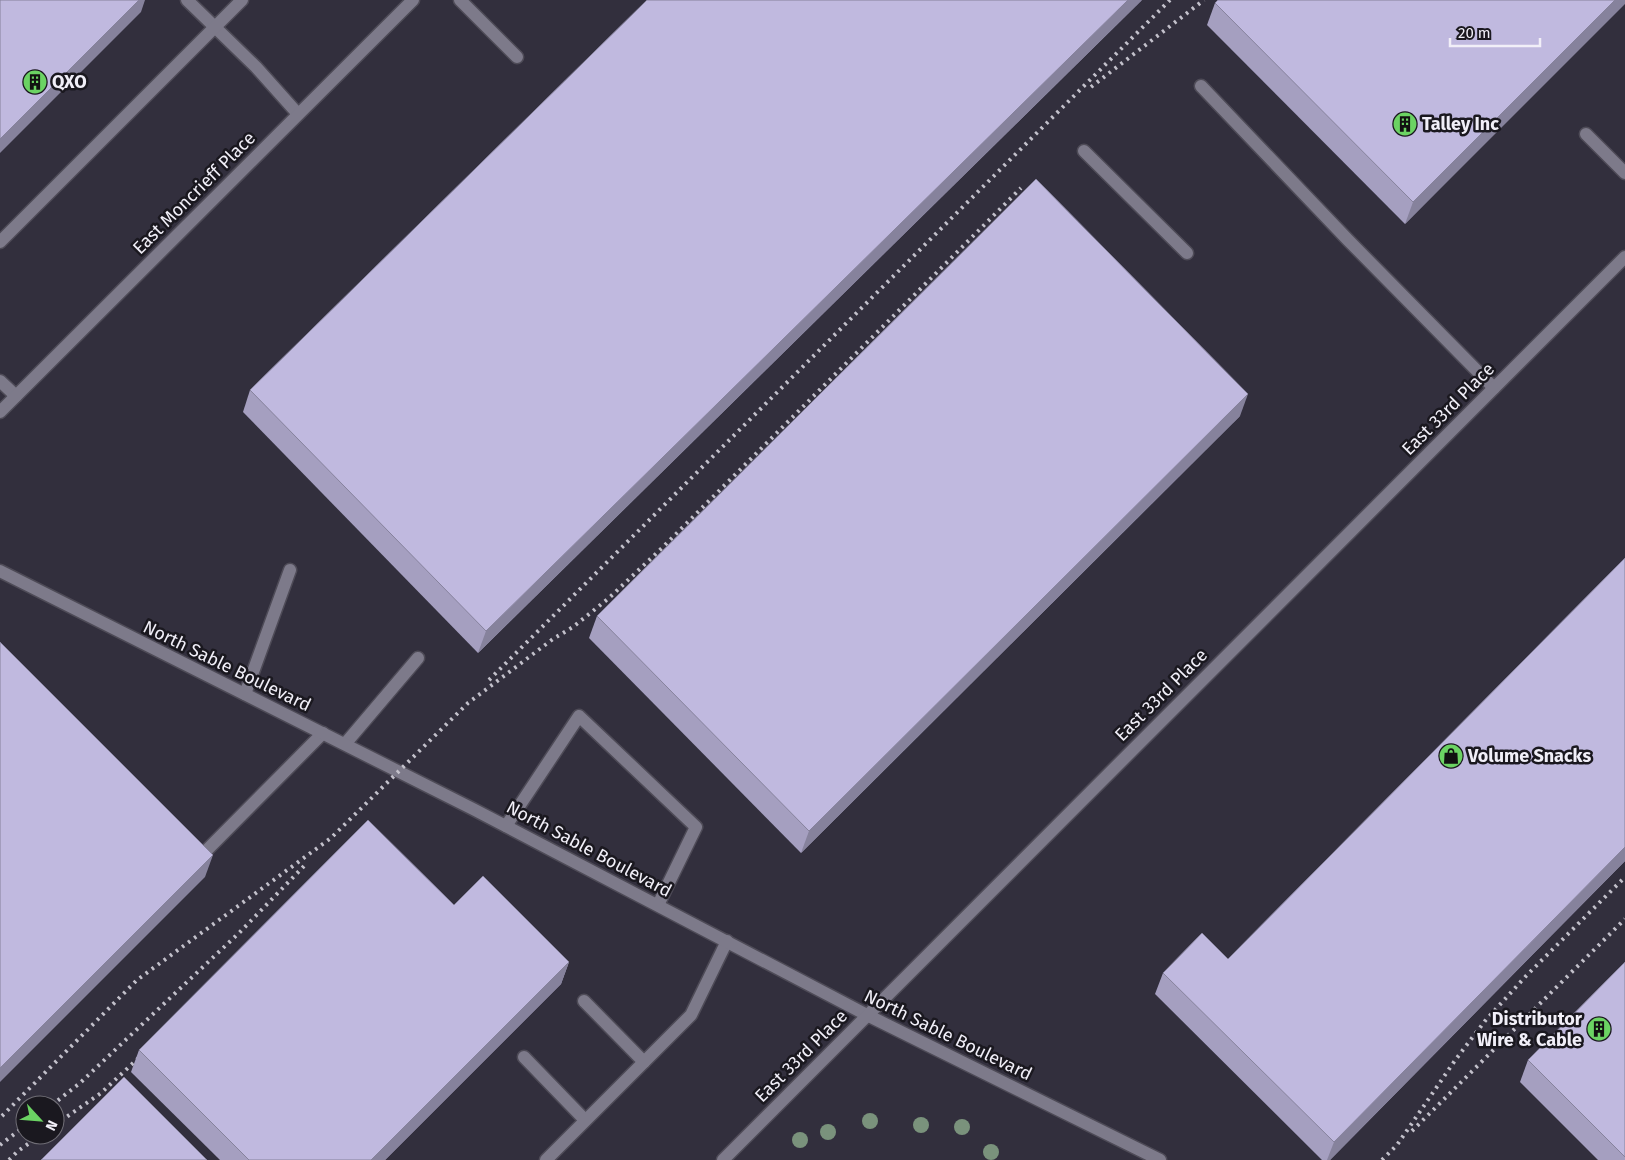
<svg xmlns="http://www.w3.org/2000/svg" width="1625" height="1160" viewBox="0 0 1625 1160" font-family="'Fira Sans',sans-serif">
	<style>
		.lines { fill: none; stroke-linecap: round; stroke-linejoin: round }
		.lane-casing { stroke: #4e4b57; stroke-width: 15 }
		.street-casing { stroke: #4e4b57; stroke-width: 15 }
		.lane { stroke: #7d7a8a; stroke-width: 12 }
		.street { stroke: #7d7a8a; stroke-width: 12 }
		.rail { stroke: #c3c1cb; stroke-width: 4; stroke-dasharray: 2.5 5; stroke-linecap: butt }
		.tree { fill: #7a927c }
		.wall { fill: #a59fc0 }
		.shaded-wall { fill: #86829c }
		.building { fill: #c0b9df; stroke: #86829c }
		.labels { text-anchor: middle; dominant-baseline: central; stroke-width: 5; stroke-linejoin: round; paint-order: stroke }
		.poi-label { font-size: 18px; font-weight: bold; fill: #f1eff8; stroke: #1a181f; text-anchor: start }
		.street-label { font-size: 18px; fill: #f1eff8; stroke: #1a181f }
	</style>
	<rect width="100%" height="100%" fill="#322f3d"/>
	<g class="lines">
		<defs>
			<g id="lane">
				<polyline points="187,0 256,67 298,114"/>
				<polyline points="460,0 517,57"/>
				<polyline points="1201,86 1348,240 1494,388"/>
				<polyline points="1586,134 1625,173"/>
				<polyline points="1084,151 1187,253"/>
				<polyline points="0,242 242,0"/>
				<polyline points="0,381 16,396"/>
				<polyline points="245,694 290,570"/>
				<polyline points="345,744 418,658"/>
				<polyline points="506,826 579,716 696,827 658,905"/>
				<polyline points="197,860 323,733"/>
				<polyline points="584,1001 644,1062"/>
				<polyline points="524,1057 585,1120"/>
				<polyline points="546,1160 691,1015 727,941"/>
			</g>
			<g id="street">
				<polyline points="0,412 413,0"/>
				<polyline points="0,571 473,809 867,1015 1160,1160"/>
				<polyline points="723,1160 1625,257"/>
			</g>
		</defs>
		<use href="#lane" class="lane-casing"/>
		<use href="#street" class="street-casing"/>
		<use href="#lane" class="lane"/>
		<use href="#street" class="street"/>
		<g class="rail">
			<polyline points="1091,87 1204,0"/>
			<polyline points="489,680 1170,0"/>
			<polyline points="52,1105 80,1083 240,932 307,863"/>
			<polyline points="2,1116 137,980 331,838 468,703 553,639 573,627 609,598 662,548 1021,188"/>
			<polyline points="55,1125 101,1093 145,1052"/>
			<polyline points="1412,1131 1625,919"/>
			<polyline points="0,1145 25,1126"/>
			<polyline points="9,1160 18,1151 41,1135"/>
			<polyline points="1382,1160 1397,1145 1456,1059 1485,1021 1526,976 1625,877"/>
		</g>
	</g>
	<g class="tree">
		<circle cx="870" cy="1121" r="8"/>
		<circle cx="921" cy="1125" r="8"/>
		<circle cx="962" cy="1127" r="8"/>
		<circle cx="828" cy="1132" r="8"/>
		<circle cx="800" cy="1140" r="8"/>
		<circle cx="991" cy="1152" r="8"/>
	</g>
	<g class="wall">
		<polygon points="1142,0 478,653 243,412 250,390"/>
		<polygon points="1625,0 1405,224 1207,25 1215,3"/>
		<polygon points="1240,416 801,853 589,638 597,616"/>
		<polygon points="1625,558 1625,861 1330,1160 1322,1160 1155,994 1163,973 1228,959"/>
		<polygon points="454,905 569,962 561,984 385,1160 220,1160 131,1072 139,1050"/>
		<polygon points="1625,962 1625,1160 1598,1160 1520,1082 1528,1060"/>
	</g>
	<g class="shaded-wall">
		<polygon points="139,0 145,0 141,12 0,153 0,139"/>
		<polygon points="1128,0 1142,0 478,653 486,631"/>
		<polygon points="1615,0 1625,0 1625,4 1405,224 1413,202"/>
		<polygon points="1248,394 1240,416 801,853 809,831"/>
		<polygon points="1625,847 1625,861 1330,1160 1327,1160 1334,1142"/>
		<polygon points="213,855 205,877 0,1082 0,1068"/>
		<polygon points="569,962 561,984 385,1160 371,1160"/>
	</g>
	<g class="building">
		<polygon points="0,0 139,0 0,139"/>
		<polygon points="647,0 1128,0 486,631 250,390"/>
		<polygon points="1218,0 1615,0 1413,202 1215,3"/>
		<polygon points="1036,179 1248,394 809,831 597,616"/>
		<polygon points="1625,558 1625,847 1334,1142 1163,973 1202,933 1228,959"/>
		<polygon points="0,642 213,855 0,1068"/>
		<polygon points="368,820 454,905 483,876 569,962 371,1160 249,1160 139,1050"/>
		<polygon points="1625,962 1625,1157 1528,1060"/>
		<polygon points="124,1077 207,1160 41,1160"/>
	</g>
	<defs>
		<symbol id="building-disc" viewBox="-11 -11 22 22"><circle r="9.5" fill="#6bd363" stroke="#1a181f"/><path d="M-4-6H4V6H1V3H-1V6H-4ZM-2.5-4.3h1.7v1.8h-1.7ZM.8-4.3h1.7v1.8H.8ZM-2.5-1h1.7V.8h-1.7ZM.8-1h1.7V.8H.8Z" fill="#111"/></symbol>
		<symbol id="shop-disc" viewBox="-11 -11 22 22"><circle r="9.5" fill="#6bd363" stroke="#1a181f"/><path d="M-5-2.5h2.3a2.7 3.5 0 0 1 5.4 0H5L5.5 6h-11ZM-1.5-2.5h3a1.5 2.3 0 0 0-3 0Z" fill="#111"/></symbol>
	</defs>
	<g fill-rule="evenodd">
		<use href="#building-disc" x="21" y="68" width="28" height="28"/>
		<use href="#building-disc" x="1391" y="110" width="28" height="28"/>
		<use href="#shop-disc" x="1437" y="742" width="28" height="28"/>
		<use href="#building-disc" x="1585" y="1015" width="28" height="28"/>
	</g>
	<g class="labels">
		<g class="poi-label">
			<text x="52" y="82">QXO</text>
			<text x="1422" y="124">Talley Inc</text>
			<text x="1468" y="756">Volume Snacks</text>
			<text x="1582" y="1019" text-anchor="end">Distributor<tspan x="1582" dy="21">Wire &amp; Cable</tspan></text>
		</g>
		<g class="street-label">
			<text transform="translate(194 193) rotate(-45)">East Moncrieff Place</text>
			<text transform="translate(1448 409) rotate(-45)">East 33rd Place</text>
			<text transform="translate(227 666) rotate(26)">North Sable Boulevard</text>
			<text transform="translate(1161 695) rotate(-45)">East 33rd Place</text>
			<text transform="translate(589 849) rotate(28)">North Sable Boulevard</text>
			<text transform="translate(948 1035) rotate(26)">North Sable Boulevard</text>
			<text transform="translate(801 1056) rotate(-45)">East 33rd Place</text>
		</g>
	</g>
	<g transform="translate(40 1120) rotate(116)"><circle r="24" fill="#1a181f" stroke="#706e76"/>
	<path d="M0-4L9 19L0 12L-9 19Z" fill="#6bd363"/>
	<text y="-8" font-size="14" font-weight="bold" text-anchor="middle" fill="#f1eff8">N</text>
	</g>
	<path d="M1450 38v8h90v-8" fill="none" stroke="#f1eff8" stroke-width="2.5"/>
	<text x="1458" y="38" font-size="15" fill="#f1eff8" stroke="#1a181f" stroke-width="4" paint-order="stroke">20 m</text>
</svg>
